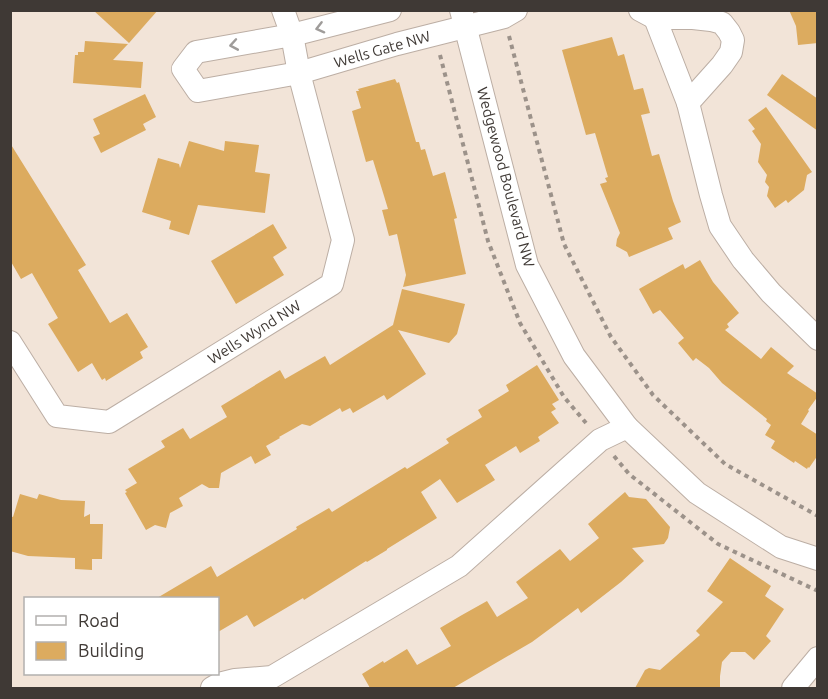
<svg xmlns="http://www.w3.org/2000/svg" width="828" height="699" viewBox="0 0 828 699" font-family="Ubuntu,sans-serif">
	<style>
		.building { fill: #dcab5f }
		.lines { fill: none; stroke-linecap: round; stroke-linejoin: round }
		.minor-casing { stroke: #bcaea4; stroke-width: 24 }
		.path { stroke: #9c928a; stroke-width: 4; stroke-dasharray: 4.5 4.5; stroke-linecap: butt }
		.minor { stroke: #fff; stroke-width: 22 }
		.oneway { stroke: #9f9c9a }
		.labels { text-anchor: middle; dominant-baseline: central; stroke-width: 4.5; stroke-linejoin: round; paint-order: stroke }
		.street-label { font-size: 15px; fill: #3f3935; stroke: #fff }
	</style>
	<rect width="100%" height="100%" fill="#f2e4d8"/>
	<g class="building">
		<polygon points="93,10 158,10 129,43"/>
		<polygon points="789,10 818,10 818,43 798,45 796,26"/>
		<polygon points="612,37 618,56 624,54 634,90 643,88 650,113 641,115 652,156 659,154 673,201 681,222 668,228 673,239 629,257 627,252 616,246 617,239 620,233 600,184 607,182 605,178 608,177 595,133 586,135 562,50"/>
		<polygon points="85,41 128,44 113,60 143,62 141,88 73,83 75,55 78,55 78,52 84,52"/>
		<polygon points="782,74 818,99 818,131 767,95"/>
		<polygon points="395,79 397,83 399,82 416,142 419,142 421,150 425,149 433,176 445,172 457,218 454,219 466,274 403,287 406,275 397,234 389,236 382,210 388,209 373,160 366,162 352,111 361,108 356,91 359,91 358,89"/>
		<polygon points="145,94 156,117 143,124 146,130 101,153 93,137 100,134 93,119"/>
		<polygon points="766,107 812,172 807,175 804,190 788,203 786,200 775,208 767,196 769,187 765,182 767,175 758,162 761,144 752,131 755,129 748,120"/>
		<polygon points="189,141 224,151 225,141 259,145 255,172 270,174 265,213 198,205 189,235 169,229 171,221 142,212 158,158 179,164 180,168"/>
		<polygon points="10,143 86,265 78,270 110,323 127,313 148,347 140,352 143,358 106,381 105,378 102,380 92,363 78,372 48,324 58,318 32,273 21,279 10,260"/>
		<polygon points="273,224 287,248 273,257 284,275 236,304 211,261"/>
		<polygon points="700,260 713,282 739,313 727,324 729,327 725,330 761,359 771,347 794,366 787,373 818,394 818,396 808,410 809,411 801,424 818,435 818,455 809,468 808,467 807,469 795,461 794,463 771,448 775,441 765,435 771,425 766,421 767,419 722,383 709,368 696,358 693,361 678,343 684,338 660,310 653,314 639,289 683,264 685,269"/>
		<polygon points="402,289 465,304 457,334 449,343 398,330 426,374 387,400 384,395 353,413 350,408 342,412 340,408 310,426 302,424 279,437 280,438 266,446 271,455 255,464 251,456 221,473 219,488 209,488 202,484 179,498 183,506 170,513 166,528 155,525 146,530 125,493 127,492 125,490 137,483 128,469 165,447 161,441 183,428 190,439 227,417 221,406 280,370 285,379 325,356 330,365 393,325"/>
		<polygon points="537,365 559,400 552,404 556,409 551,412 559,423 538,437 540,441 520,453 516,446 485,465 495,480 457,503 440,479 421,492 437,518 387,549 387,550 367,562 366,561 304,600 303,598 254,627 247,615 218,632 218,598 157,598 211,566 217,577 297,529 296,527 329,508 332,512 405,467 407,469 449,443 446,439 482,417 478,410 509,391 506,385"/>
		<polygon points="625,492 629,497 646,499 670,527 668,538 664,544 632,548 644,561 621,582 581,613 578,608 532,642 453,688 370,688 362,674 383,661 384,663 407,649 417,665 451,646 440,628 462,615 487,601 497,617 528,598 516,582 560,549 570,561 599,538 588,524"/>
		<polygon points="20,494 37,499 39,494 61,500 85,501 84,517 90,514 90,524 103,524 102,559 92,559 92,570 75,569 75,558 28,556 10,551 10,516 13,517"/>
		<polygon points="730,558 771,586 765,596 784,609 766,636 771,641 754,660 745,652 731,652 722,662 720,676 720,688 635,688 645,670 649,668 660,670 700,635 696,631 723,602 707,591"/>
	</g>
	<g class="lines">
		<defs>
			<g id="minor">
				<polyline points="390,10 292,35 196,52 183,69 198,91 299,73 397,44 504,17 516,10"/>
				<polyline points="461,10 527,265 574,356 627,427 697,493 781,547 818,559"/>
				<polyline points="640,10 655,18 693,18 711,20 722,23 729,32 733,40 731,52 722,65 688,103"/>
				<polyline points="655,18 688,103 711,195 720,226 743,260 771,293 818,339"/>
				<polyline points="10,342 57,416 109,422 332,284 343,240 299,73 292,35 283,10"/>
				<polyline points="212,688 219,684 235,680 272,677 459,566 600,440 627,427"/>
				<polyline points="793,688 818,658"/>
			</g>
		</defs>
		<use href="#minor" class="minor-casing"/>
		<g class="path">
			<polyline points="509,36 564,244 611,337 653,395 725,464 818,516"/>
			<polyline points="440,55 488,241 520,323 564,397 586,423"/>
			<polyline points="614,456 629,474 718,544 818,591"/>
		</g>
		<use href="#minor" class="minor"/>
	</g>
	<defs><path id="oneway-chevron" d="M-2-3.5L2.5 0L-2 3.5" fill="none" stroke-width="1.6" stroke-linecap="round" stroke-linejoin="round" transform="scale(1.5)"/></defs>
	<g class="oneway">
		<use href="#oneway-chevron" transform="translate(320 28) rotate(166)"/>
		<use href="#oneway-chevron" transform="translate(234 45) rotate(170)"/>
	</g>
	<g class="labels">
		<g class="street-label">
			<text transform="translate(382 49) rotate(-16)">Wells Gate NW</text>
			<text transform="translate(506 177) rotate(75)">Wedgewood Boulevard NW</text>
			<text transform="translate(254 332) rotate(-32)">Wells Wynd NW</text>
		</g>
	</g>
	<rect width="828" height="699" fill="none" stroke="#3f3935" stroke-width="24"/>
	<rect x="24" y="597" width="195" height="78" fill="#ffffff" stroke="#b2b0ae" stroke-width="1.5"/>
	<rect x="36" y="616" width="30" height="9" fill="#ffffff" stroke="#b2b0ae" stroke-width="1.5"/>
	<text x="78" y="627" font-size="18" fill="#3f3935">Road</text>
	<rect x="36" y="642" width="30" height="18" fill="#dcab5f" stroke="#b2b0ae" stroke-width="1.5"/>
	<text x="78" y="657" font-size="18" fill="#3f3935">Building</text>
</svg>
